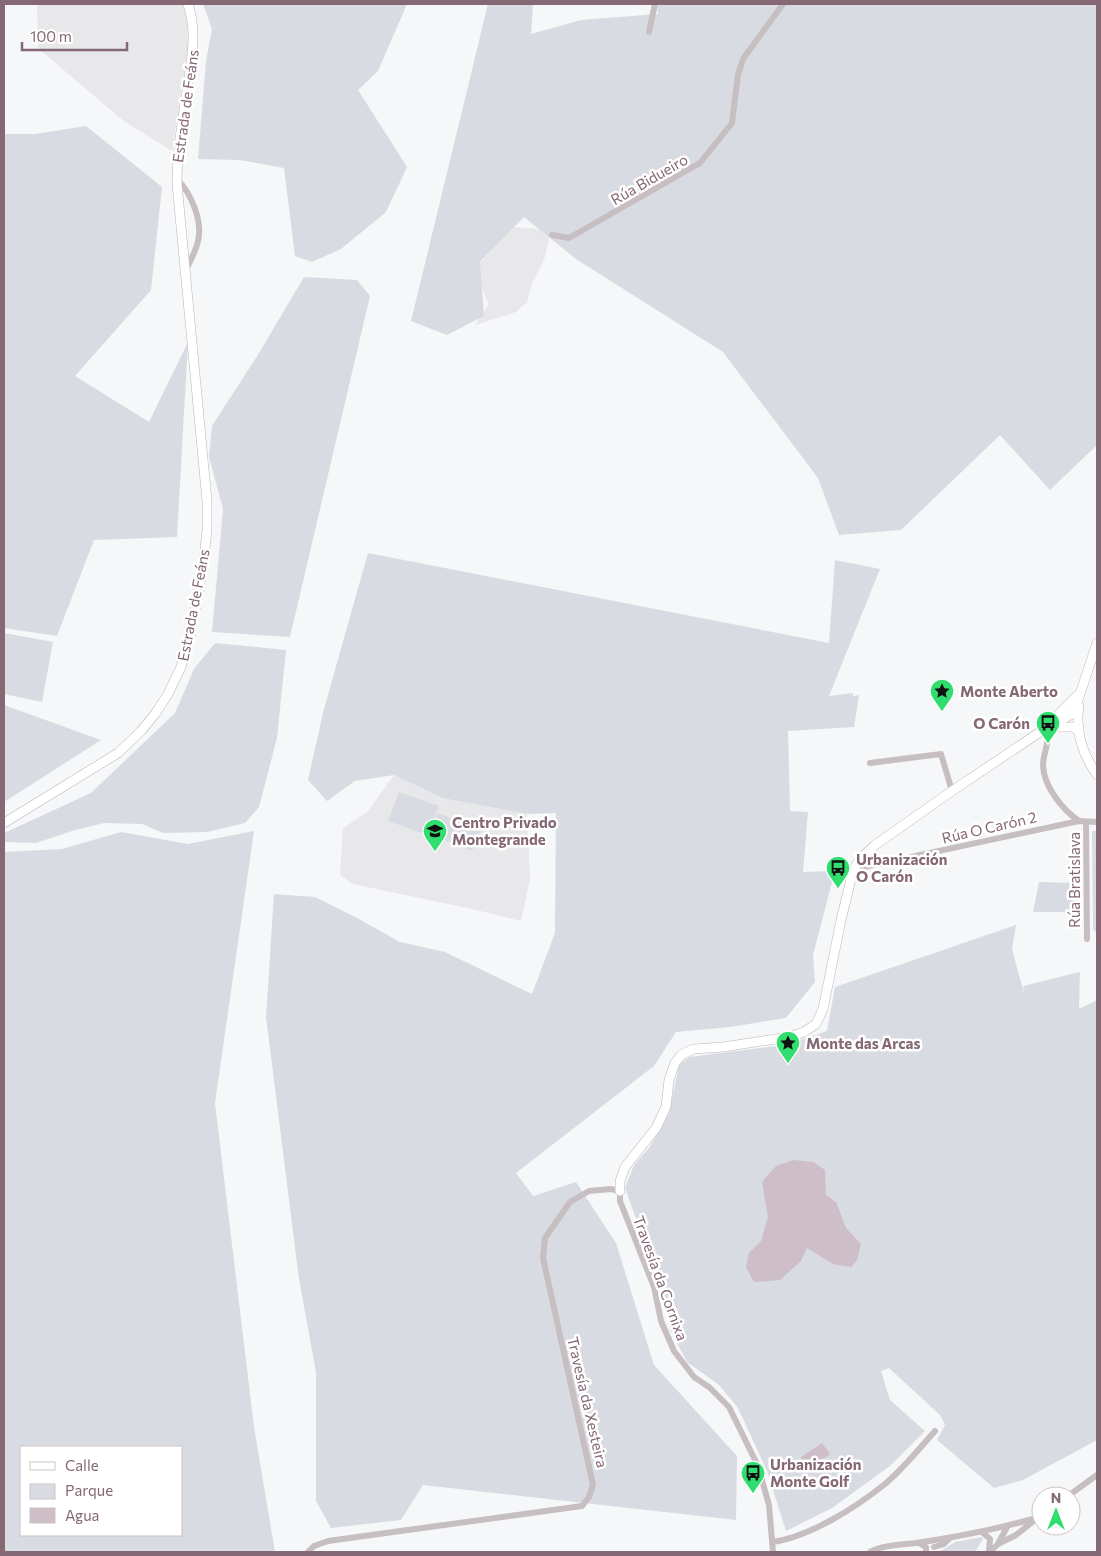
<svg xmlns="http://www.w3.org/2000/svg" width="1101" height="1556" viewBox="0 0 1101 1556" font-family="Commissioner,sans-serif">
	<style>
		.built { fill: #e8e8ea }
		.green { fill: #d9dbe2; fill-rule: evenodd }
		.water { fill: #cdbec7 }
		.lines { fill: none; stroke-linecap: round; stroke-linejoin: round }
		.secondary-casing { stroke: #bdb3b7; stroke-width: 10 }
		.street { stroke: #c7bec2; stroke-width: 6 }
		.secondary { stroke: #fff; stroke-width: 9 }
		.labels { text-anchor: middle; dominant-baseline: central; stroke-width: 5; stroke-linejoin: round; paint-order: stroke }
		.street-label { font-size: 15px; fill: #856874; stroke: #fff }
		.poi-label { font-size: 15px; font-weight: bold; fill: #856874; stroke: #fff; text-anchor: start }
	</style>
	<rect width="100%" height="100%" fill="#f5f7f8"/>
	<g class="built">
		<polygon points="37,4 183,4 188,23 189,42 172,151 125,122 38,48"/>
		<polygon points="513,227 551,230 545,257 531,286 527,302 516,312 475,325 489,304 474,270"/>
		<polygon points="394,775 442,798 527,814 530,879 521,921 472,909 353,884 340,875 343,828 367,812"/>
	</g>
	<g class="green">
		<polygon points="203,4 407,4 378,71 358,90 407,167 386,212 341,249 312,262 295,256 284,168 240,160 198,159 206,61 212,29"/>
		<polygon points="488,4 533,4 531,34 581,20 658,14 657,4 1097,4 1097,445 1050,490 1000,435 901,530 839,535 818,478 723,352 576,259 524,217 480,262 484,316 447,335 411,321"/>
		<polygon points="86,126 162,187 151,290 75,376 149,422 188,342 177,537 94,540 57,636 4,628 4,134 35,134"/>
		<polygon points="304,277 357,280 370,296 290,637 212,632 223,509 209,457 212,426 259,353"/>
		<polygon points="368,553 829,643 835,560 880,569 829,696 853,693 853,696 859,695 854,727 788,731 790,811 808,812 803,872 835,871 813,955 815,982 786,1018 730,1027 676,1032 654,1066 516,1173 533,1196 576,1182 616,1243 654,1365 737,1456 736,1520 423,1485 401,1520 331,1528 316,1501 316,1372 299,1279 266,1017 274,894 315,897 357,918 400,942 445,952 532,994 555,933 556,813 527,814 442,798 394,775 355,781 327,801 308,780 324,709"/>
		<polygon points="4,633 53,642 42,702 4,694"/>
		<polygon points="215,643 286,650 277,738 259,807 245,823 207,832 163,833 142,824 104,823 75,830 36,843 4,842 4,833 91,793 175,713 194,669"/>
		<polygon points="4,705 101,740 4,802"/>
		<polygon points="399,792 439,806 428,835 388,821"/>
		<polygon points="438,813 481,830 472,851 430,834"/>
		<path d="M 254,831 L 215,1103 L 254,1427 L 275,1552 L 4,1552 L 4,852 L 62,849 L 121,832 L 188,844 ZM 21,1447 L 181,1447 L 181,1535 L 21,1535 Z"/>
		<polygon points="1092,831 1097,831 1097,934 1093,929"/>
		<polygon points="1039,882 1079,883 1078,912 1033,912"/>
		<polygon points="1016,925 1012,949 1025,997 1023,986 1080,972 1079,1009 1097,1000 1097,1440 1023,1480 994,1488 937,1440 945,1425 940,1415 889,1368 881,1371 890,1400 925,1431 890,1466 832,1508 786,1531 767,1471 738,1408 719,1385 687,1362 670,1330 663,1294 625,1188 634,1165 649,1148 669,1113 679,1065 689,1057 784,1045 827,1031 835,987"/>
		<polygon points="982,1537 983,1539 975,1552 939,1552 955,1542"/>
	</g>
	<g class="water">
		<polygon points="793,1160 813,1162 825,1170 826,1195 836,1202 846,1228 861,1244 857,1260 851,1267 833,1264 807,1248 801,1261 780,1280 754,1282 746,1267 749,1253 761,1241 768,1217 762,1182 776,1166"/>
		<polygon points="822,1443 830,1454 809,1468 801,1457"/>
	</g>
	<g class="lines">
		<defs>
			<g id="secondary">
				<path d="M 1079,706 C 1075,731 1083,755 1097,775"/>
				<polyline points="1052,721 1078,695"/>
				<polyline points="1051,727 1073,727 1079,732"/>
				<path d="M 4,823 L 118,753 L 141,731 L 155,714 L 168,694 L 181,667 L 190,637 L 203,567 L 207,530 L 207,501 L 177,184 C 177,150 183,117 188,84 C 192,56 197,31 188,4"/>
				<polyline points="620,1191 620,1181 625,1167 656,1128 666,1107 669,1080 675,1063 682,1054 694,1049 723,1047 789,1037 804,1032 816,1024 823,1009 841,920 853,871 859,860 875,845 952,791 1046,728 1072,714 1074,712 1097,643"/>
			</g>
		</defs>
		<use href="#secondary" class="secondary-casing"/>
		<g class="street">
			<polyline points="649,32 655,4"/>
			<path d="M 177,179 C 191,193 203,221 198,241 C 196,251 190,261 186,270"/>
			<polyline points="552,235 569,238 700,163 732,123 738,75 743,59 783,4"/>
			<path d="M 1046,728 C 1051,741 1043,752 1043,766 C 1044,787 1063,810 1079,821"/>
			<polyline points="870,763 941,754 952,791"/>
			<polyline points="1086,822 1087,939"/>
			<polyline points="857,865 864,867 1079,821 1097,822"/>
			<polyline points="1068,1496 1097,1475"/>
			<polyline points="982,1532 990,1539 989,1552"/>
			<path d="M 773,1542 C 811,1536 855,1508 885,1484 C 903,1469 919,1449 935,1431"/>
			<polyline points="919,1543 926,1547 926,1552"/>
			<polyline points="998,1544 1016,1535 1041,1515"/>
			<polyline points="934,1547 944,1544 950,1538"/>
			<polyline points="308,1552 314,1546 328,1541 582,1506 589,1497 593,1485 543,1258 545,1238 570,1202 589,1191 611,1189 620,1191 620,1201 654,1287 661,1321 674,1351 694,1377 709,1387 729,1407 758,1466 769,1505 773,1552"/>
			<path d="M 870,1552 C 885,1544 906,1545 923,1542 C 961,1536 998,1529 1036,1518"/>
			<polyline points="990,1552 998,1544 1007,1527"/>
		</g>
		<use href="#secondary" class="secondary"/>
	</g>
	<defs>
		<symbol id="sight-pin" viewBox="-11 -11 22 30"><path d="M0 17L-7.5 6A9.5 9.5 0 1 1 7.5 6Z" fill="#2fde6f" stroke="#fff"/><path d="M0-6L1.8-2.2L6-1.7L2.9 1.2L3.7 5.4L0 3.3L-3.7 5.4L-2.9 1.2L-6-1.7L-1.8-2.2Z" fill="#111"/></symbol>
		<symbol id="bus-pin" viewBox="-11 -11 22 30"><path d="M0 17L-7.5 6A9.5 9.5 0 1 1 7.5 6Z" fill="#2fde6f" stroke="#fff"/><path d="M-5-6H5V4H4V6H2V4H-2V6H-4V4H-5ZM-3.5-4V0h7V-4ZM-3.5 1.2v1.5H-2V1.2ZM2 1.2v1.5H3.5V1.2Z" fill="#111"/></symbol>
		<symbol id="school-pin" viewBox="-11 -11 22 30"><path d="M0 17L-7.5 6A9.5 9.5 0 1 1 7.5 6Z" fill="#2fde6f" stroke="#fff"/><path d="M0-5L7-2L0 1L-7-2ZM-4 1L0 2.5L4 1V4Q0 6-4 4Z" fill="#111"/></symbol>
	</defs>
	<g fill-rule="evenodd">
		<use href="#sight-pin" x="928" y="677" width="28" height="38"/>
		<use href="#bus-pin" x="1034" y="709" width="28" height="38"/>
		<use href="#school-pin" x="421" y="817" width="28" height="38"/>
		<use href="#bus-pin" x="824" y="854" width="28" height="38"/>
		<use href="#sight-pin" x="774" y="1029" width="28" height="38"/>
		<use href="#bus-pin" x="739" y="1459" width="28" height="38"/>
	</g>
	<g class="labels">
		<g class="street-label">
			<text transform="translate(185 106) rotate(-82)">Estrada de Feáns</text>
			<text transform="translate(649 179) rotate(-30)">Rúa Bidueiro</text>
			<text transform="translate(193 605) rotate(-79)">Estrada de Feáns</text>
			<text transform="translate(989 827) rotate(-13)">Rúa O Carón 2</text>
			<text transform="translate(1074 880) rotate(-90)">Rúa Bratislava</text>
			<text transform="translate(661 1278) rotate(70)">Travesía da Cornixa</text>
			<text transform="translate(588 1402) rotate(77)">Travesía da Xesteira</text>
		</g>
		<g class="poi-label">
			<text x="960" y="691">Monte Aberto</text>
			<text x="1030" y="723" text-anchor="end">O Carón</text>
			<text x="452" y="822">Centro Privado<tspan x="452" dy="17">Montegrande</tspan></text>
			<text x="856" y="859">Urbanización<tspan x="856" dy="17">O Carón</tspan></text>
			<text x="806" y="1043">Monte das Arcas</text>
			<text x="770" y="1464">Urbanización<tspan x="770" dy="17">Monte Golf</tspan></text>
		</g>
	</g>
	<rect width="1101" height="1556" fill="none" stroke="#856874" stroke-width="10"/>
	<rect x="20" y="1446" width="162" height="90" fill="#ffffff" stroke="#cec3c7"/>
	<rect x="30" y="1462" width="25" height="8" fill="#ffffff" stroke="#cec3c7"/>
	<text x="65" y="1471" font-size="15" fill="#856874">Calle</text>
	<rect x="30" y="1484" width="25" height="15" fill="#d9dbe2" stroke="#cec3c7"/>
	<text x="65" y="1496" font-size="15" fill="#856874">Parque</text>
	<rect x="30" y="1508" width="25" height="15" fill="#cdbec7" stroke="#cec3c7"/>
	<text x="65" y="1521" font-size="15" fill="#856874">Agua</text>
	<g transform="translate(1056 1511)"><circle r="24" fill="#ffffff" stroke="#cec3c7"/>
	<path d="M0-4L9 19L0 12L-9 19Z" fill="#2fde6f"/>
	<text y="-8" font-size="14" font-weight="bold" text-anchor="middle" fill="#856874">N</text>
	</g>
	<path d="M22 42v8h105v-8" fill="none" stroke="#856874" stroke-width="2.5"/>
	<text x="30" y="42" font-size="15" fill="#856874" stroke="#ffffff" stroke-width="4" paint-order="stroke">100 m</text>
</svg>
